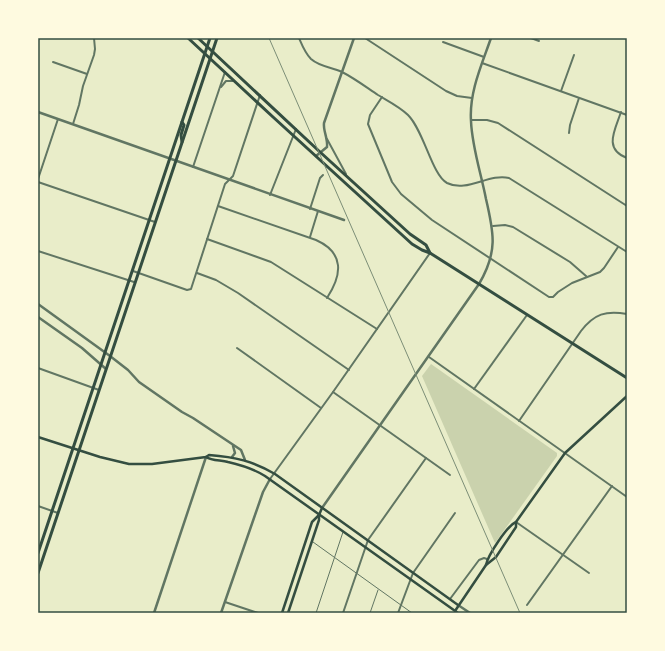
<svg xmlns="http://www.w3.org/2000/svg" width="665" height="651" viewBox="0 0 665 651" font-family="Commissioner,sans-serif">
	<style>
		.green { fill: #cad2ad }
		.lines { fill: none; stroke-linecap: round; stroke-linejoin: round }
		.service { stroke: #617663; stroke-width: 1 }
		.minor { stroke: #617663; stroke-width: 2 }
		.tertiary { stroke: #617663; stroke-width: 2.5 }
		.secondary { stroke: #344e41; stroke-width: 2.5 }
		.primary { stroke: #344e41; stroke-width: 3 }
		.rail { stroke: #7c8e77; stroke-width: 1 }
		.neatline { fill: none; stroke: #344e41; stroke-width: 1.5 }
	</style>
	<rect width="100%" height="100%" fill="#e9edc9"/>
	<polygon class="green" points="431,364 557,453 557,456 495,543 422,376"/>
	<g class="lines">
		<g class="service">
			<polyline points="313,542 412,613"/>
			<polyline points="316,613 343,532"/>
			<polyline points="370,613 378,590"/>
		</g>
		<g class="minor">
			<path d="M 299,38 C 302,45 305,53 311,59 C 320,67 332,67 342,72 C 354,78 366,87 378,95 C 388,101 400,107 408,115 C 424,131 432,175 447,183 C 467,193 489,173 509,178 L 627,252"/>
			<polyline points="365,38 446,91 457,96 472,98"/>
			<polyline points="531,38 539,41"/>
			<polyline points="443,42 484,57"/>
			<polyline points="53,62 87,74"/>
			<polyline points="482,63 627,115"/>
			<polyline points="221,87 226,81 234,81"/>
			<polyline points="561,91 574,55"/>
			<polyline points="382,97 370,115 368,124 392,182 401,194 432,220 549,297 553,297 558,292 572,283 600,272 604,268 618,247"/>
			<path d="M 621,112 C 615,130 603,149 627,158"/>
			<polyline points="471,120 487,120 498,123 627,206"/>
			<polyline points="73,124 79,105 83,86 94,55 95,49 94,38"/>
			<polyline points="569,133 570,125 579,98"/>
			<polyline points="327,139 346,174"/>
			<polyline points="193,167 225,72"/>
			<polyline points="38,179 58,119"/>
			<polyline points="38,182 155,222"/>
			<polyline points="270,195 296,129"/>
			<path d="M 218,206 L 316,240 C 345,253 342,275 327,298"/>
			<polyline points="310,209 320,178 323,175"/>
			<polyline points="493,226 505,225 513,227 570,262 586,276"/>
			<polyline points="310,237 318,211"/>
			<polyline points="207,239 271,262 377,329"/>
			<polyline points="38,251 134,282"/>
			<polyline points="133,271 187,290 191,289 225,184 233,176 260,95"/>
			<polyline points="197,273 216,280 238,293 349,370"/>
			<polyline points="237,348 321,408"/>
			<polyline points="429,357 627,497"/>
			<polyline points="38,368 99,390"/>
			<polyline points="474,389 527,315"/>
			<polyline points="333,392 450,475"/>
			<path d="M 519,421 L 581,331 C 594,314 606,310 627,314"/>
			<polyline points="270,479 333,392 430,253"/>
			<polyline points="38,506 58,513"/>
			<polyline points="516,522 589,573"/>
			<polyline points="450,599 479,560 484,558 487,559"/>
			<polyline points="225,602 258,613"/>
			<polyline points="527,605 612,486"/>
			<polyline points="343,613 368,540 426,458"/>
			<polyline points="398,613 413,573 455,513"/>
		</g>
		<g class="tertiary">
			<polyline points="38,112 344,220"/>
			<path d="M 316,156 L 327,147 C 328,138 323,131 324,123 L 354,38"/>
			<polyline points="38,304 110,356 128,370 139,382 182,412 193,418 241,450 245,460"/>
			<polyline points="38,317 82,348 106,369"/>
			<polyline points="232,457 235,453 233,446"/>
			<path d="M 322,508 L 479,284 C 498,252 494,233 486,199 C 481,173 472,147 471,121 C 469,92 482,64 491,38"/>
			<polyline points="458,605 470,613"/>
			<polyline points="154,613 206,457"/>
			<polyline points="221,613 263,492 270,479"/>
		</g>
		<g class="secondary">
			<path d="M 38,437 L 100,457 L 129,464 L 152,464 L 206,457 L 209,455 C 235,457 253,461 275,474 L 458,605"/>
			<path d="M 206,457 C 212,461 221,460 228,462 C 241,465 254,469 265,476 L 458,613"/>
			<path d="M 486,565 C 488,555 507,526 516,522 L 565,453 L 627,396"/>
			<polyline points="455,611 486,565 496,557 516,527 516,522"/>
			<polyline points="282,613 312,522 319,515 322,508"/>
			<polyline points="288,613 319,520 319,515"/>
		</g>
		<g class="primary">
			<polyline points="188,38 273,117 412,244 422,250 430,253 627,378"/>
			<polyline points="198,38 320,152 410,234 426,245 430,253"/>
			<polyline points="182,122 184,125 181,135 182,142"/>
			<polyline points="38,553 210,38"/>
			<polyline points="38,573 217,38"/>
		</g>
		<polyline class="rail" points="269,38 520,613"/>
	</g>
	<rect width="665" height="651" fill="none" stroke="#fefae0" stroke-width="78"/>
	<rect x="39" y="39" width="587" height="573" class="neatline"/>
</svg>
